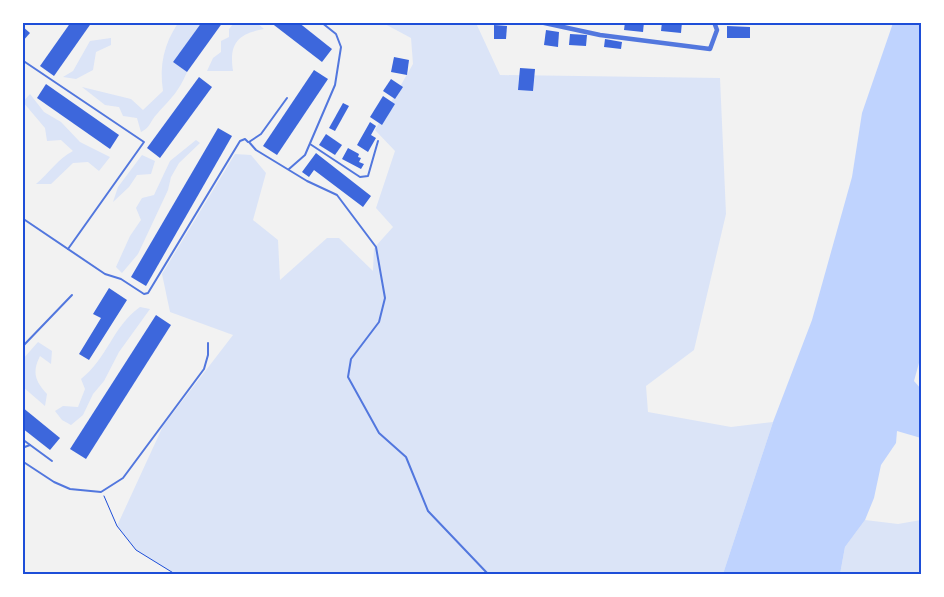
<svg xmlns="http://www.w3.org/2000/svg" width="944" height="597" viewBox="0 0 944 597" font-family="Montserrat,sans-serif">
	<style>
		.green { fill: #dbe4f7 }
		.water { fill: #bfd3fe }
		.building { fill: #3d67dc }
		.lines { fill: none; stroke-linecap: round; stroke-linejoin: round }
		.path { stroke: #1d4ed8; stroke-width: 1 }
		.service { stroke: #5277de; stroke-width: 2 }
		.minor { stroke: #5277de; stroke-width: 4.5 }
		.neatline { fill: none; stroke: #1d4ed8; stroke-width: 2 }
	</style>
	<rect width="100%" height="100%" fill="#f2f2f2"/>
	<g class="green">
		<path d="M 178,23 L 202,23 L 173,62 L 187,72 C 178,93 171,98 157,114 C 150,121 150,128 141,132 L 137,118 L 123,116 L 119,107 L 105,105 L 82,87 L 131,99 L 143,110 L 163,91 C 159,65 164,44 178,23 Z"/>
		<path d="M 234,23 L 257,23 L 264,29 C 237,34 229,44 233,71 L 207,71 L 213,58 L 221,52 L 221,41 L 229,37 L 229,29 Z"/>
		<polygon points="383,23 476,23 500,75 720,78 726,214 694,350 646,386 648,412 731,427 773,422 723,574 544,574 544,573 540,574 175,574 136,550 117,526 163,426 233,335 170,312 162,274 235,154 251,155 266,173 253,220 278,240 280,280 327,238 339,238 373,271 374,248 393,227 376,208 395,151 375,130 413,64 411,38"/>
		<polygon points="111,38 111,45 96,52 93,70 76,79 63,77 73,71 90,41"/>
		<path d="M 30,94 L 44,112 L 61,122 L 80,142 L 110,157 L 99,171 L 88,162 L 73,163 L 51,184 L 36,184 C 49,173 59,158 73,151 L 61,140 L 47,141 L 45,128 L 23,102 Z"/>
		<polygon points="196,140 200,143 179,163 171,177 168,190 138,254 122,273 116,267 130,236 141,220 136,208 142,198 154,195 170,161"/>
		<polygon points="142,155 155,161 151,174 137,175 129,187 113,202 118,187"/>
		<path d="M 140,307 L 150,309 L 119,352 L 104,381 L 93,394 L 83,415 L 71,425 L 62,420 L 55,411 L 63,406 L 78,407 L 85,389 L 81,379 C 107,359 113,326 140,307 Z"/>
		<path d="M 38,342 L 52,351 L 51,364 L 40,356 C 32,372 35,381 47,394 L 45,406 L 23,387 L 23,359 Z"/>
		<polygon points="865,520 898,524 921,520 921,574 840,574 845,547"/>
	</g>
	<polygon class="water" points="893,23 921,23 922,352 914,381 921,389 921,438 897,431 896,443 881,465 874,498 865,520 845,547 840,574 723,574 773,422 812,320 852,177 862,113"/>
	<g class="building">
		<polygon points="71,22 92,22 54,76 40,66"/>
		<polygon points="202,22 223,22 187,72 173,62"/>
		<polygon points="270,22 298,22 332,49 322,62"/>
		<polygon points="625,22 644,22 643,32 624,30"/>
		<polygon points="662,22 682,22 681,33 661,31"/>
		<polygon points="494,25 507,26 506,39 494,39"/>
		<polygon points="22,26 30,33 22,42"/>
		<polygon points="727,26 750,27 750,38 727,38"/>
		<polygon points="546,30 559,32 558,47 544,45"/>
		<polygon points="570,34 587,35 586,46 569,45"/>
		<polygon points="605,39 622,42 621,49 604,47"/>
		<polygon points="394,57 409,60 407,75 391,72"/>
		<polygon points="520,68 535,69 533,91 518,90"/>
		<polygon points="314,70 328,79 277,155 263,146"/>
		<polygon points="199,77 212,87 160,158 147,148"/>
		<polygon points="391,79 403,87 395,99 383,91"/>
		<polygon points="46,84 119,135 110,149 37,98"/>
		<polygon points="383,96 395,104 382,125 370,117"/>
		<polygon points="343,103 349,106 335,131 329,128"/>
		<polygon points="370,122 376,126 371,135 376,138 368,152 357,145"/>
		<polygon points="218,128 232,136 146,286 131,277"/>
		<polygon points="326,134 342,145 335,155 319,145"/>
		<polygon points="348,148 359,154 358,157 361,158 359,162 364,164 361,169 342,159"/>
		<polygon points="316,153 371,196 363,207 314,170 309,177 302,172"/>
		<polygon points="109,288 127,300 89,360 79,354 101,318 93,314"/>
		<polygon points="156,315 171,325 86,459 70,449"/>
		<polygon points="22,407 60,438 50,450 22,428"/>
	</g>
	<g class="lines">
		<polyline class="path" points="104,496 117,526 136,550 175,574"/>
		<g class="service">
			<polyline points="22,60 144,142 68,249"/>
			<polyline points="287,98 261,134 249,142 256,150 307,181 337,195 376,247 385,298 379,322 351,359 348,377 379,433 406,457 428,511 488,574"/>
			<polyline points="310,144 360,177 368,176 378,141"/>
			<polyline points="289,169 305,155 335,85 341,47 336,34 321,22"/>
			<polyline points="22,218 105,274 121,279 144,294 148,293 240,141 245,139 248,142"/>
			<polyline points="22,347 72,295"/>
			<polyline points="22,439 52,461"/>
			<polyline points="22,448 30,445"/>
			<polyline points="22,461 54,482 70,489 101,492 123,478 204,369 208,355 208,343"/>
		</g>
		<polyline class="minor" points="540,22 600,35 710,49 717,30 714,22"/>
	</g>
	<rect width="944" height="597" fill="none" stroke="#ffffff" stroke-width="48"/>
	<rect x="24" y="24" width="896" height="549" class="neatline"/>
</svg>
